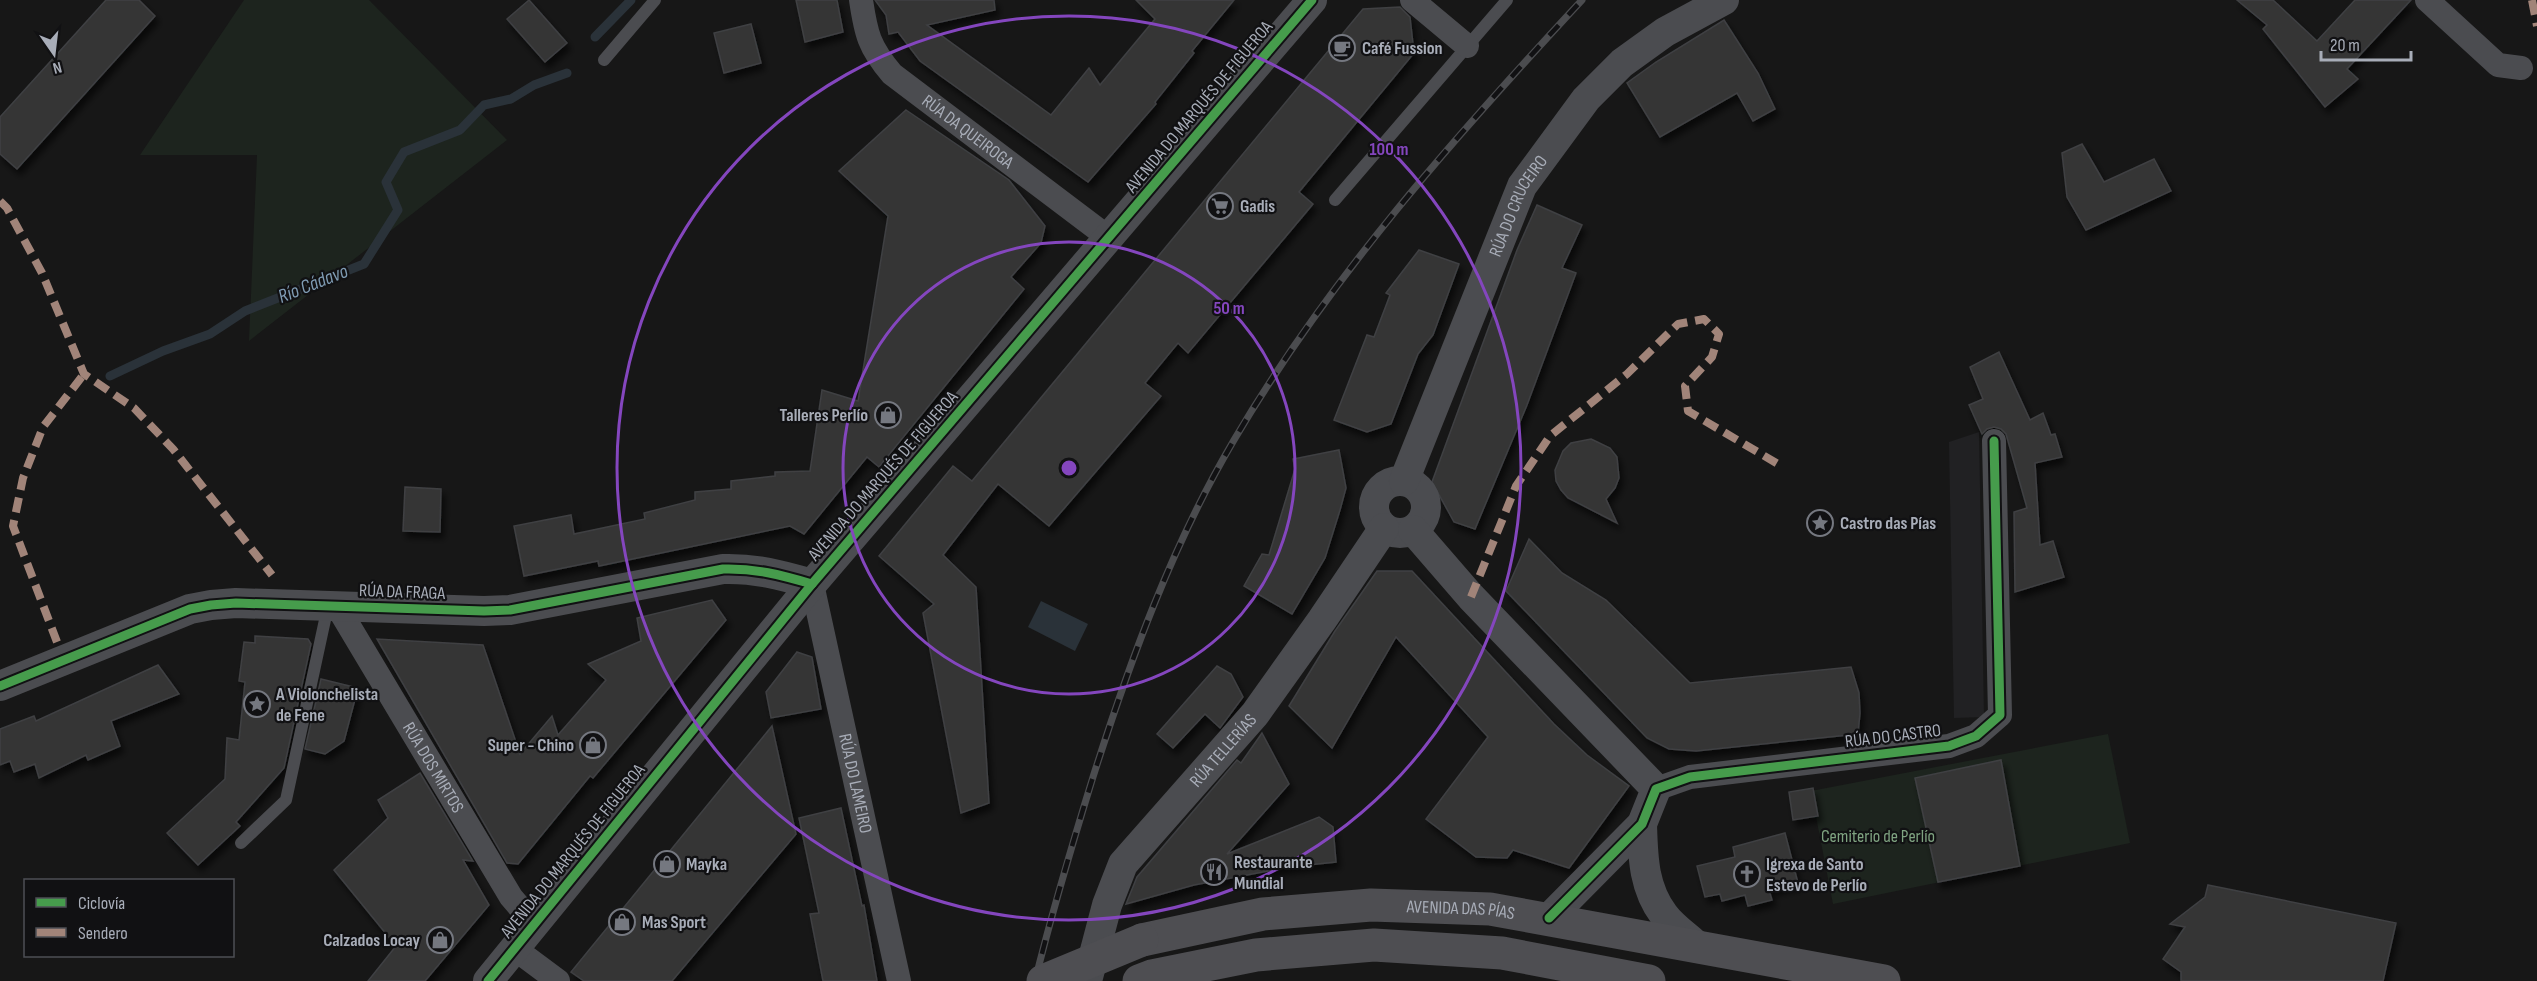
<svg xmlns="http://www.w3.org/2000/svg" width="2537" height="981" viewBox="0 0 2537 981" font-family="'Sofia Sans Condensed',sans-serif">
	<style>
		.built { fill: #212123 }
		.green { fill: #1d241e }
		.water { fill: #2a3239 }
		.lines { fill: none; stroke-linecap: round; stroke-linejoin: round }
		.stream { stroke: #2a3239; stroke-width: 9 }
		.building { fill: #353536; stroke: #3f4043; stroke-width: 1.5; filter: url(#shadow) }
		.service { stroke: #4b4c50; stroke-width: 12 }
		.minor { stroke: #4b4c50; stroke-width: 24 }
		.tertiary { stroke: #4b4c50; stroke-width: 30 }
		.trunk { stroke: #4e4e52; stroke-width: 33 }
		.rail-casing { stroke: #4b4c4f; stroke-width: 7 }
		.rail { stroke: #111113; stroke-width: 4.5; stroke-dasharray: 14; stroke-linecap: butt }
		.trunk-bridge { stroke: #4e4e52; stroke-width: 33 }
		.quiet { stroke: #a18479; stroke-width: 8; stroke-dasharray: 15 8; stroke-linecap: butt }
		.cycleway-casing { stroke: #111113; stroke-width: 13 }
		.cycleway { stroke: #469c4c; stroke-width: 9 }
		.ring { fill: none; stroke: #8446be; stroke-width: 3 }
		.labels { text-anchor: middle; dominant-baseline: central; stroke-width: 4.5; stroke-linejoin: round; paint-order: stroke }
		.poi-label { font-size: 18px; font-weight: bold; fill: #a8adb8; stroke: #111113; text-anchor: start }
		.street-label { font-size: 18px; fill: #a8adb8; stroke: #111113 }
		.park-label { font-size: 18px; fill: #7fa381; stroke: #111113 }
		.water-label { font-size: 20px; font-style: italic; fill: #7f9bb3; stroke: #111113 }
		.centre { fill: #8446be; stroke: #111113; stroke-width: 3 }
		.ring-label { font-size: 18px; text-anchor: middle; font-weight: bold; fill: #8446be; stroke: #111113; stroke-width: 4.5; stroke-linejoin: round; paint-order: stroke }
	</style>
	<defs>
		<filter id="shadow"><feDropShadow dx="3.5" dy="6" stdDeviation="3" flood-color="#0009"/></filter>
	</defs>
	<rect width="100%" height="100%" fill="#171717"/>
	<polygon class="built" points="1979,432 1984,717 1954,718 1949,442"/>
	<g class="green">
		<polygon points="244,0 369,0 507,140 249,341 257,155 140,155"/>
		<polygon points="2108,734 2130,843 1833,904 1811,791"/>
	</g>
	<polygon class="water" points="1041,601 1088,624 1075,651 1028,627"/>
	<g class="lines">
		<g class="stream">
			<polyline points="595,37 631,0"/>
			<polyline points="110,376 163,351 210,334 245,311 364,264 398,210 386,182 404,152 460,130 484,105 511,99 534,85 567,73"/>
		</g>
	</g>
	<g class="building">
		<polygon points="106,0 139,0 155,16 17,169 0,154 0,117"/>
		<polygon points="529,0 567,43 545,62 507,19"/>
		<polygon points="796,0 837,0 843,32 805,42"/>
		<polygon points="875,0 994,0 995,10 927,25 1051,115 1089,68 1100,85 1155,19 1136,0 1234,0 1192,51 1194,53 1155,102 1156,104 1088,182 920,61 898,32 889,34 886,15"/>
		<polygon points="2237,0 2273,0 2317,41 2355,0 2411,0 2347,69 2358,79 2325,107 2263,29 2267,25"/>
		<polygon points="1400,7 1410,17 1414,53 1299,192 1313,204 1188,353 1178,343 1145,383 1161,396 1049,526 998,484 943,555 976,587 989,803 961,813 923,613 934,604 879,556 953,466 972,481 1363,9"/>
		<polygon points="1724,20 1758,73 1775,109 1753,121 1737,93 1660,137 1627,83 1656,62"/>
		<polygon points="751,24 761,63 724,73 714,33"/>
		<polygon points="906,110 1009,180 1045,226 1041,243 1011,277 1024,289 879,467 867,457 804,534 790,526 599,566 598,561 524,576 514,526 571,515 574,534 645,519 644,513 695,500 695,492 731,489 731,481 775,476 775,472 810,471 822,390 858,401 888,216 839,171"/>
		<polygon points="2082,144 2104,182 2154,159 2171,191 2086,230 2067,197 2062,153"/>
		<polygon points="1537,205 1582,225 1562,268 1576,273 1527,405 1475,529 1454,522 1432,482 1517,250"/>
		<polygon points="1419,250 1459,264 1433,335 1418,354 1391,424 1367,432 1334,420 1367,335 1374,337 1390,295 1386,293"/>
		<polygon points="1999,352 2030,420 2043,413 2051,435 2055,434 2062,457 2035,463 2040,545 2053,541 2064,577 2015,592 2014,512 2027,508 2006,434 2001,429 1994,427 1987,429 1982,434 1969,405 1983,399 1970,367"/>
		<polygon points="1591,439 1610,448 1617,457 1619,478 1615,488 1606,499 1617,523 1568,498 1561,490 1556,481 1555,470 1563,451 1571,443"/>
		<polygon points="1339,450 1346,488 1340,510 1325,558 1292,614 1244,586 1262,554 1269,555 1295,469 1293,459"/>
		<polygon points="405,487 441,489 440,532 403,531"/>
		<polygon points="1529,539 1562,573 1606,600 1690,683 1851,667 1859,693 1860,713 1858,734 1696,751 1669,749 1647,738 1506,591"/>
		<polygon points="1377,571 1412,571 1554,724 1587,755 1629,786 1569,868 1513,850 1507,858 1476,857 1426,819 1488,737 1396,637 1332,748 1289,706 1335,631"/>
		<polygon points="712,600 726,620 593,778 590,776 518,864 507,863 377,639 483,645 520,754 552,716 558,735 606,680 588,664 641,641 637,618"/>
		<polygon points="255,636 308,639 311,644 284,768 236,822 240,826 198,865 167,833 225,779 227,738 239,740 245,682 239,681 244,642 255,643"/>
		<polygon points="797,652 812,657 821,709 771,718 766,692"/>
		<polygon points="158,665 179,694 111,721 120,746 88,760 86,755 39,778 35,764 14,772 10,761 0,765 0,729 34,716 36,721"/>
		<polygon points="1217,666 1231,674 1243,697 1220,728 1205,714 1173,748 1157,734"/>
		<polygon points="321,679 358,688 344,741 325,754 305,749"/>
		<polygon points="772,726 796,834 672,981 584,981 571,972"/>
		<polygon points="1262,733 1289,784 1227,854 1319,817 1333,827 1336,862 1289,867 1194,885 1126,904 1137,877 1237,760 1241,763"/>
		<polygon points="2001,760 2020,866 1938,882 1915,778"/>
		<polygon points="420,773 473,861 463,860 489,905 425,981 368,981 396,946 334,870 388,818 378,800"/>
		<polygon points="1813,788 1818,816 1793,820 1789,792"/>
		<polygon points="841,808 862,906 864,905 877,981 823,981 810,914 819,913 799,818"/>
		<polygon points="1785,833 1798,883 1769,890 1772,900 1748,906 1745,895 1722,901 1720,894 1705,897 1697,866 1735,857 1733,847"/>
		<polygon points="2208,885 2396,923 2383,981 2181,981 2181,972 2163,959 2185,927 2170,924 2205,897"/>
	</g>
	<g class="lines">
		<g class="service">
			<polyline points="604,60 655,0"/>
			<polyline points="1335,200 1507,0"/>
			<polyline points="241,843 286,800 328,606"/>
		</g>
		<g class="minor">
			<path id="s1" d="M 861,0 C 866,34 869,47 892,74 L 1109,238"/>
			<polyline points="1412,0 1467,46"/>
			<polyline points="2427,0 2498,65 2521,68"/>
			<path id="s2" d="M 812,584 L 899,981"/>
			<path id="s3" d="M 337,606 L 511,897 L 534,924"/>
			<polyline points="1656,789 1690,777 1949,746 1976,736 2000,715 1994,441"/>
			<polyline points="515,949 558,981"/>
		</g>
		<g class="tertiary">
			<circle cx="1400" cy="507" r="26"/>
			<path id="s4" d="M 1404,481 L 1522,186 L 1586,99 L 1622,63 L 1665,32 L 1724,0"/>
			<polyline points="1413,530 1471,597 1656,789 1642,824 1549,918"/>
			<path d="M 0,686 L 190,609 L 211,605 L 236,603 L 484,611 L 510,610 L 723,569 C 755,568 781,575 812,584"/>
			<path d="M 1642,824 C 1643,856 1643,887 1664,915 C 1672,926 1685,935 1695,944"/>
			<polyline points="488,981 812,584 1312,0"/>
			<path id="s5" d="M 1087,981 L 1107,905 L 1123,864 L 1255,714 L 1322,620 L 1384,528"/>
		</g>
		<g class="trunk">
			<path id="s6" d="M 1142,940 L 1263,914 L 1371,905 L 1490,909 L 1884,981"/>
			<polyline points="1139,981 1152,976 1256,955 1374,945 1502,953 1649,981"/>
		</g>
		<defs>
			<path id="rail" d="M 1035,981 C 1052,912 1072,845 1093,777 C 1130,661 1172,545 1234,440 C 1330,277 1454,138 1582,0"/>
		</defs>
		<use href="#rail" class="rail-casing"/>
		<use href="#rail" class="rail"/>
		<polyline class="trunk-bridge" points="1043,981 1142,940"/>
		<g class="quiet">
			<polyline points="2532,0 2537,26"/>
			<polyline points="0,201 7,208 42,273 84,374 134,408 173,449 272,575"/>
			<polyline points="1471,597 1516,486 1550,436 1627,374 1678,324 1704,319 1719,334 1712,357 1685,386 1688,411 1778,464"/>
			<polyline points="57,642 13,526 23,478 43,427 84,374"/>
		</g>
		<defs>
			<g id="cycleway">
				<path d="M 0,686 L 190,609 L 211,605 L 236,603 L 484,611 L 510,610 L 723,569 C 755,568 781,575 812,584"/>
				<polyline points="1549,918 1642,824 1656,789 1690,777 1949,746 1976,736 2000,715 1994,441"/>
				<polyline points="488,981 812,584 1312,0"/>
			</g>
		</defs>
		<use href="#cycleway" class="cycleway-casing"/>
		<use href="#cycleway" class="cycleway"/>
	</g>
	<g class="ring">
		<circle cx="1069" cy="468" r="226"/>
		<circle cx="1069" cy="468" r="452"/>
	</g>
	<defs>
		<symbol id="cafe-ring" viewBox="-11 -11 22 22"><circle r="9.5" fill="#111113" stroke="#757880" stroke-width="1.5"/><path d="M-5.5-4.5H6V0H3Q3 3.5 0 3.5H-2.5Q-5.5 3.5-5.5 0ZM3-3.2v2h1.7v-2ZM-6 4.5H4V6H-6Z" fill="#757880"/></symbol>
		<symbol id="supermarket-ring" viewBox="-11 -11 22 22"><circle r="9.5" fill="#111113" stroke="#757880" stroke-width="1.5"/><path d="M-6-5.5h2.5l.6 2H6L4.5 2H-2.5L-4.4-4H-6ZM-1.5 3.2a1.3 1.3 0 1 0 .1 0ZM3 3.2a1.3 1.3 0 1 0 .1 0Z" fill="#757880"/></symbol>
		<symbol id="shop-ring" viewBox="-11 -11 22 22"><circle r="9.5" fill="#111113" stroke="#757880" stroke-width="1.5"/><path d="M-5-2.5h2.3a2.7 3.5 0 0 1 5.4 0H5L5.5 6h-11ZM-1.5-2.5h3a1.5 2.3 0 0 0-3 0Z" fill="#757880"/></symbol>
		<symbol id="sight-ring" viewBox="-11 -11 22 22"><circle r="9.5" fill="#111113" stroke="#757880" stroke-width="1.5"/><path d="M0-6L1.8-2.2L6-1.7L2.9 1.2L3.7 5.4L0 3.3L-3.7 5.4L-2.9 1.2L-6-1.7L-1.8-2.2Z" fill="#757880"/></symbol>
		<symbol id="restaurant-ring" viewBox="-11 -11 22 22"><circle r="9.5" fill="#111113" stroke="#757880" stroke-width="1.5"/><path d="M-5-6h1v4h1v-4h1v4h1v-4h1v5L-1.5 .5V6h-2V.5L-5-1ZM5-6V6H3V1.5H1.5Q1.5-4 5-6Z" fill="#757880"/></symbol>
		<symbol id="church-ring" viewBox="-11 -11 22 22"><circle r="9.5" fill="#111113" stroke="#757880" stroke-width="1.5"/><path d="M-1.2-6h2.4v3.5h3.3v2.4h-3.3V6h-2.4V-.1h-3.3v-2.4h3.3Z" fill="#757880"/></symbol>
	</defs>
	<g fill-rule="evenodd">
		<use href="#cafe-ring" x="1327" y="33" width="30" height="30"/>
		<use href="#supermarket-ring" x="1205" y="191" width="30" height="30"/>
		<use href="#shop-ring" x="873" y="400" width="30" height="30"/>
		<use href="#sight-ring" x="1805" y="508" width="30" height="30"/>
		<use href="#sight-ring" x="242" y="689" width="30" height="30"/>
		<use href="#shop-ring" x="578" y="730" width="30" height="30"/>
		<use href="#shop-ring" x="652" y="849" width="30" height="30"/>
		<use href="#restaurant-ring" x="1199" y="857" width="30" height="30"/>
		<use href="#church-ring" x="1732" y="859" width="30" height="30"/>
		<use href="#shop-ring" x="607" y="907" width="30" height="30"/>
		<use href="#shop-ring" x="425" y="925" width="30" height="30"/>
	</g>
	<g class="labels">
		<g class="poi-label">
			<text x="1362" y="48">Café Fussion</text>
			<text x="1240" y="206">Gadis</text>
			<text x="868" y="415" text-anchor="end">Talleres Perlío</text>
			<text x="1840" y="523">Castro das Pías</text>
			<text x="276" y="694">A Violonchelista<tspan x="276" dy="21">de Fene</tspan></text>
			<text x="574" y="745" text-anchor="end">Super - Chino</text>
			<text x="1234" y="862">Restaurante<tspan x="1234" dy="21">Mundial</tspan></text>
			<text x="686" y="864">Mayka</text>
			<text x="1766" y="864">Igrexa de Santo<tspan x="1766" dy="21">Estevo de Perlío</tspan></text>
			<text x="642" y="922">Mas Sport</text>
			<text x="420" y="940" text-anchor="end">Calzados Locay</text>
		</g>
		<g class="street-label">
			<text transform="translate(1199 107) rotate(-50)">AVENIDA DO MARQUÉS DE FIGUEROA</text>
			<text stroke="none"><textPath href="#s1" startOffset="177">RÚA DA QUEIROGA</textPath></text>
			<text stroke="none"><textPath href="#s4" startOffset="298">RÚA DO CRUCEIRO</textPath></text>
			<text transform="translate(883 476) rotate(-49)">AVENIDA DO MARQUÉS DE FIGUEROA</text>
			<text transform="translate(402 592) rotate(2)">RÚA DA FRAGA</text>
			<text transform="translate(1893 736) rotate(-7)">RÚA DO CASTRO</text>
			<text stroke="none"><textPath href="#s5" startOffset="274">RÚA TELLERÍAS</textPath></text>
			<text stroke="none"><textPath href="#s3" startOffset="188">RÚA DOS MIRTOS</textPath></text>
			<text stroke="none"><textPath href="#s2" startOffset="204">RÚA DO LAMEIRO</textPath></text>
			<text transform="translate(573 851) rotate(-51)">AVENIDA DO MARQUÉS DE FIGUEROA</text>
			<text stroke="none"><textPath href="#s6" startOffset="322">AVENIDA DAS PÍAS</textPath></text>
		</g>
		<g class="park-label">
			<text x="1878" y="836">Cemiterio de Perlío</text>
		</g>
		<g class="water-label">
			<text transform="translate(313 284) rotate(-22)">Río Cádavo</text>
		</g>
	</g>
	<circle cx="1069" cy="468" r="9" class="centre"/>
	<g class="ring-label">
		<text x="1389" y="155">100 m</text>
		<text x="1229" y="314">50 m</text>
	</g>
	<rect x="24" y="879" width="210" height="78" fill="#111113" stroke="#4d4f55" stroke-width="1.5"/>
	<rect x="36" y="898" width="30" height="9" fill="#469c4c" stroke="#4d4f55" stroke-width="1.5"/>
	<text x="78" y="909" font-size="18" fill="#a8adb8">Ciclovía</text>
	<rect x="36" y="928" width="30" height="9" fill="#a18479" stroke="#4d4f55" stroke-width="1.5"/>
	<text x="78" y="939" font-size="18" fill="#a8adb8">Sendero</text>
	<g transform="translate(54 54) rotate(166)" stroke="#111113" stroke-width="4.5" paint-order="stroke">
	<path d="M0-4.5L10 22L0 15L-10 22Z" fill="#a8adb8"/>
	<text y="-9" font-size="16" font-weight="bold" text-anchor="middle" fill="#a8adb8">N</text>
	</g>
	<path d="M2321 51v9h90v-9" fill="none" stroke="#a8adb8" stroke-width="3"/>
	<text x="2330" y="51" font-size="18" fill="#a8adb8" stroke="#111113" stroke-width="4.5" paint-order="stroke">20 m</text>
</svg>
